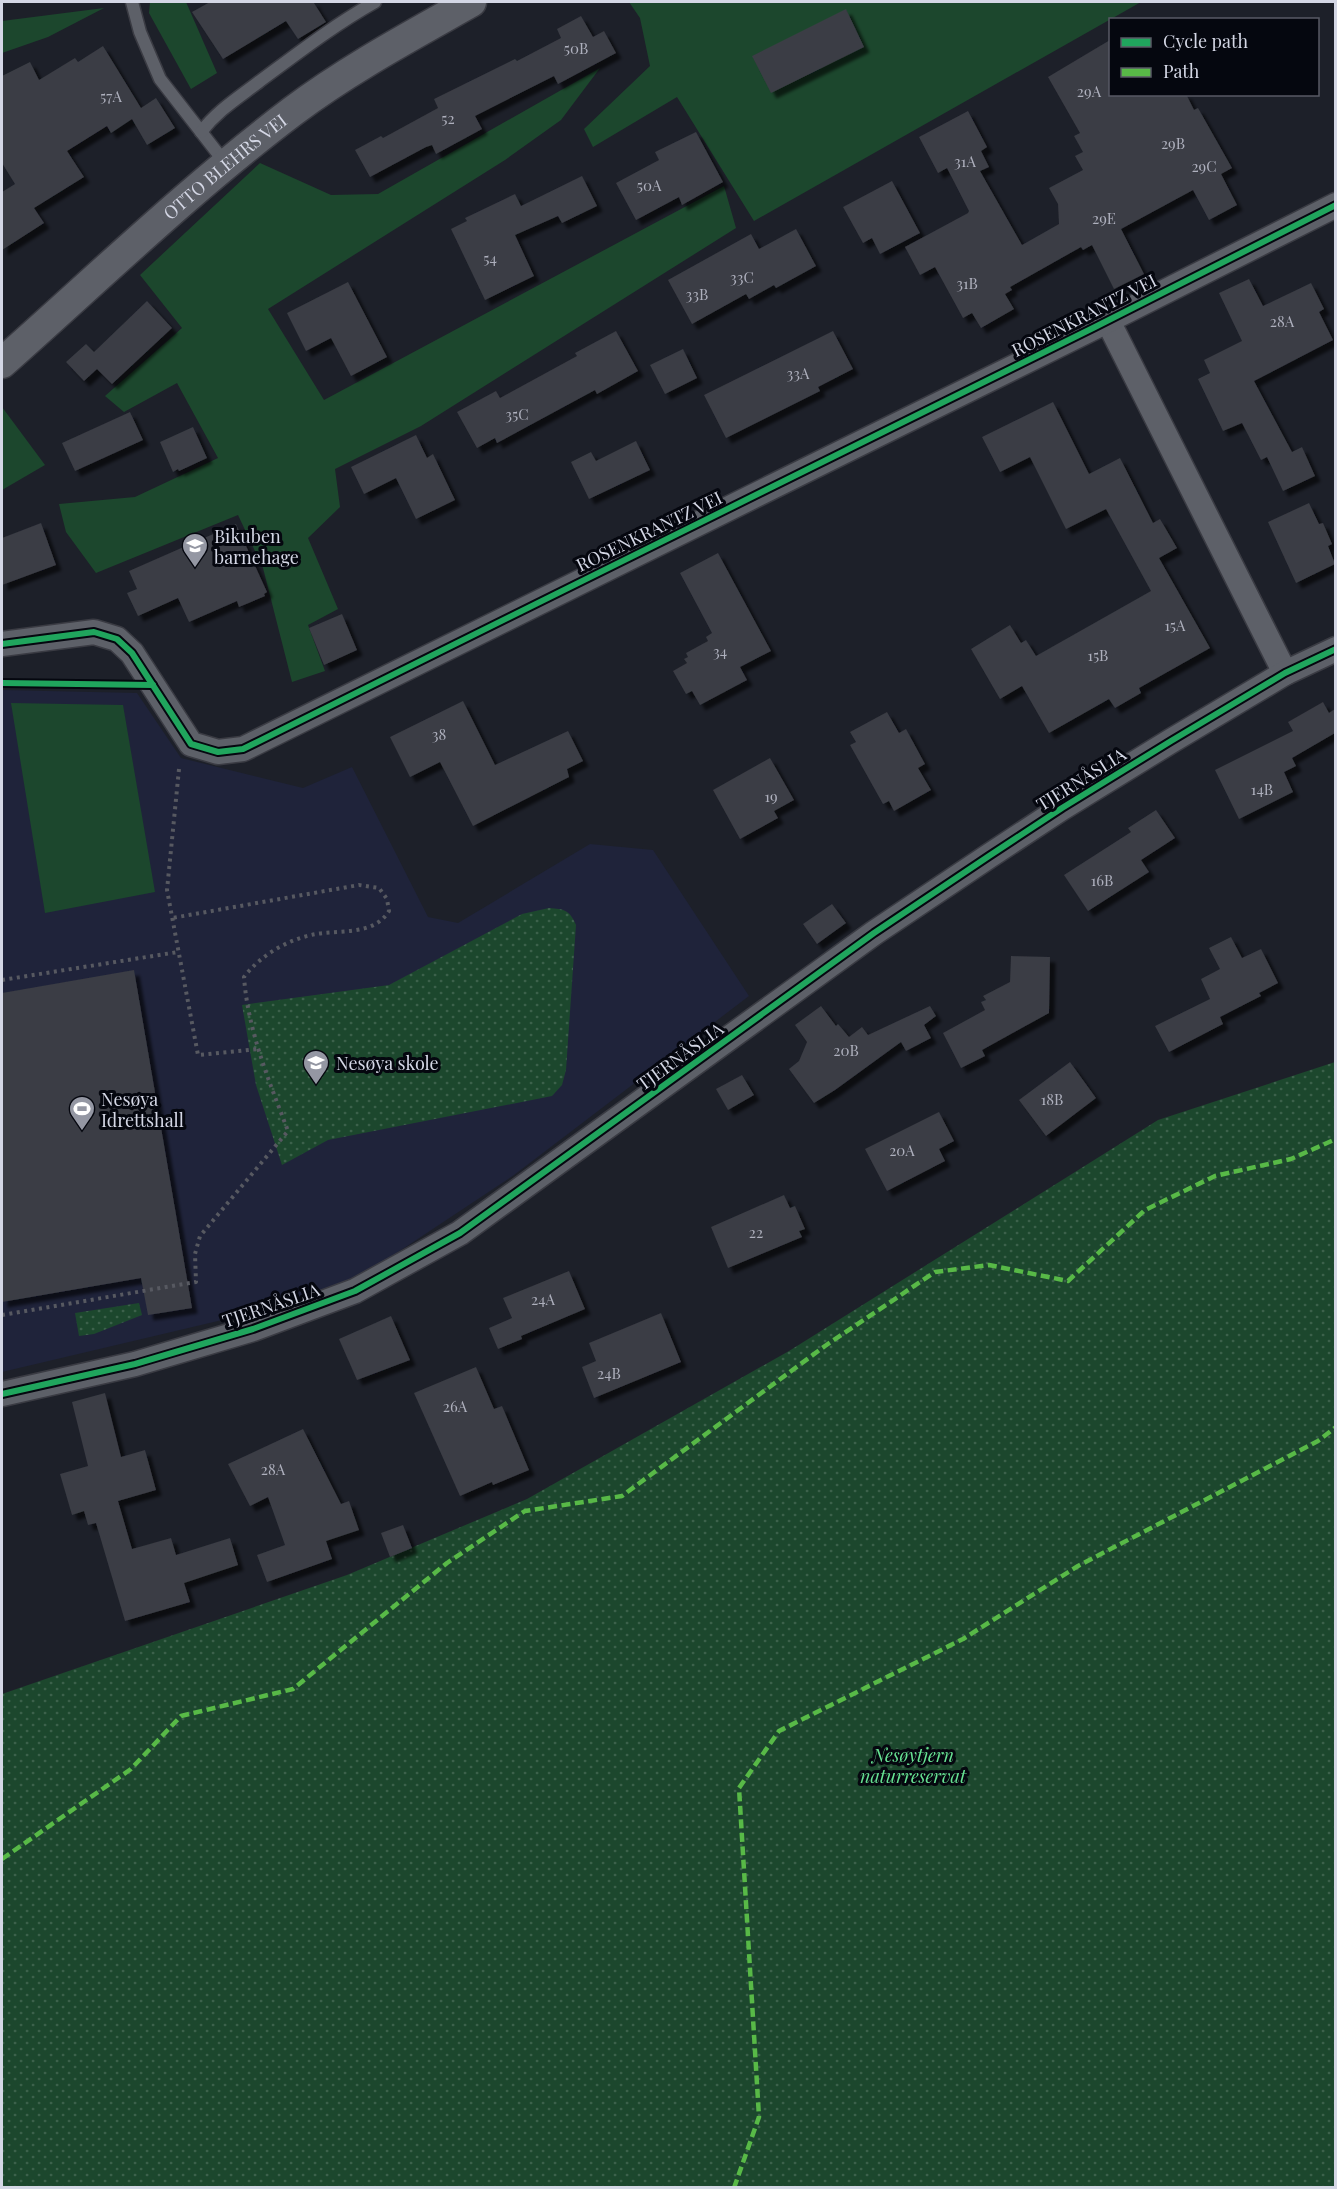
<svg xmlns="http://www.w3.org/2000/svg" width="1337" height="2189" viewBox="0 0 1337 2189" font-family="'Playfair Display',serif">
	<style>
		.built { fill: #1f233a }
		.grass { fill: #1c472d }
		.park { fill: url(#park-dots) }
		.building { fill: #3a3c44; filter: url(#shadow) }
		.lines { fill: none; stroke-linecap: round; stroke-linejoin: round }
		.service-casing { stroke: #3a3b43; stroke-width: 15 }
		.minor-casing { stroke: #3a3b43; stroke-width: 27 }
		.tertiary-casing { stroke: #3a3b43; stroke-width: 33 }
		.path { stroke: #575961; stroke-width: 4; stroke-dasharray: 3 4.5; stroke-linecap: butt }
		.service { stroke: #5d6068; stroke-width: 12 }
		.minor { stroke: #5d6068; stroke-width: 24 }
		.tertiary { stroke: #5d6068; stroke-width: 30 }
		.quiet { stroke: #58b947; stroke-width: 4.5; stroke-dasharray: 9 4.5; stroke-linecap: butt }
		.cycleway-casing { stroke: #05070f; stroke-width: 10 }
		.cycleway { stroke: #20a55d; stroke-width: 6 }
		.labels { text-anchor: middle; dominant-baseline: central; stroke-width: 6; stroke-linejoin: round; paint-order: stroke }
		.number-label { font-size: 15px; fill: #aeb0bd }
		.street-label { font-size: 18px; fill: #d4d7e5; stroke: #05070f }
		.poi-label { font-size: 18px; fill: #d4d7e5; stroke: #05070f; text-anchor: start }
		.park-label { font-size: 18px; font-style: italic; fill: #67e393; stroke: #05070f }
	</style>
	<defs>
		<pattern id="park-dots" width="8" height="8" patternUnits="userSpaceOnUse" patternTransform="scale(1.5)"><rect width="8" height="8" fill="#1c472d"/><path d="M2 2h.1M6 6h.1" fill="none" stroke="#3c614b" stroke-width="1.8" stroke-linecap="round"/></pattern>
		<filter id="shadow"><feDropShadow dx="5.5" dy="5.5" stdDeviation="1.5" flood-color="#0009"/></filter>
	</defs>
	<rect width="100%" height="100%" fill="#1d2029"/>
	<polygon class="built" points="2,690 137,693 181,758 303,788 352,767 428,917 458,923 590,844 653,850 749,996 514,1175 359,1278 269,1309 2,1372"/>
	<g class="grass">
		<polygon points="150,2 186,2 217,73 191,89 149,13"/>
		<polygon points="629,2 1141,2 754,221 677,97 593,147 584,129 650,66 640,18"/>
		<polygon points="104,8 48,37 2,53 2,21"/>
		<polygon points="600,68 561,120 505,160 268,309 324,400 724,186 736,228 421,426 335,469 340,507 308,538 338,609 308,625 325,671 292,682 263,568 238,515 96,573 66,532 59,504 135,497 218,458 177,383 124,412 105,396 182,328 140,275 260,163 331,195 378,194"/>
		<polygon points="2,407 45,465 2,490"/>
		<polygon points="11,703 123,705 155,892 45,913"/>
	</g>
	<g class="park">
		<path d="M 549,908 C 564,909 570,910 576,925 L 566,1070 L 562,1085 L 552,1096 L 328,1140 L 282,1165 L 256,1085 L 242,1005 L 389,985 L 522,914 Z"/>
		<polygon points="1335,1062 1335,2187 2,2187 2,1694 347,1575 527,1499 789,1351 1158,1120"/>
		<polygon points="139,1303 142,1315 94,1334 79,1336 75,1313"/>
	</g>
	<g class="building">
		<polygon points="210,2 317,2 314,3 326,22 298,39 286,21 223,59 192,12"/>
		<polygon points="846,9 864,47 771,93 752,56"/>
		<polygon points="581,16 593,37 604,31 616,53 558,84 554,76 475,116 482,129 436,154 432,145 426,147 370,177 355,150 381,136 383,138 438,108 434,99 515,59 517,61 561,38 557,29"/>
		<polygon points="1110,40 1110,94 1186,94 1194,110 1198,108 1232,168 1221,174 1237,205 1209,220 1193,190 1121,229 1144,274 1114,289 1092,245 1083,250 1081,247 1010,287 1012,290 1005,294 1014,309 981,328 972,313 963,318 935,267 920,275 905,247 968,213 969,211 947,168 938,173 919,137 968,111 987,147 981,151 989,167 980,171 1022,245 1059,224 1058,204 1049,188 1083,170 1075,156 1083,152 1074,136 1080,133 1048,77"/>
		<polygon points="103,46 141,108 156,98 175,128 147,145 132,119 111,133 107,126 67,151 84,177 34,208 44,223 2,250 2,192 15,184 2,163 2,76 30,62 39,80 75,58 78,62"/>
		<polygon points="696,132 723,182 682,205 679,197 636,220 616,183 659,160 655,152"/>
		<polygon points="582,176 597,206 562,223 558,216 515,235 534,276 485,300 451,229 467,221 465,218 515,194 521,206"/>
		<polygon points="892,181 920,233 880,254 872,238 863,243 843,207"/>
		<polygon points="796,229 816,266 776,288 774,285 749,299 746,294 692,324 668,280 751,234 759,249"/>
		<polygon points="1249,279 1263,306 1311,283 1324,309 1319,312 1333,340 1254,381 1292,452 1302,447 1315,476 1283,491 1267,457 1261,460 1242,423 1223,431 1198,379 1210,373 1204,360 1242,341 1219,293"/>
		<polygon points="348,282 387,357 351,376 331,338 306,351 287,313"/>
		<polygon points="147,301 172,328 112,384 97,369 84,381 66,362 86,344 94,352"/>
		<polygon points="616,331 638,371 597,394 595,390 497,443 495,438 477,448 457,412 496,391 500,398 577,356 575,353"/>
		<polygon points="833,331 853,369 818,387 820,391 726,438 704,395"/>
		<polygon points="683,349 697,378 665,394 650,365"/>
		<polygon points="1053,402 1089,474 1120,458 1153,523 1160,519 1177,548 1159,558 1210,648 1139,688 1141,693 1115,708 1109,699 1049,733 1022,686 1000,699 971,649 1010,625 1021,643 1026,640 1036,656 1151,591 1106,509 1066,529 1030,457 1000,472 982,437"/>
		<polygon points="130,412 143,440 75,471 62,443"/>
		<polygon points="193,427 207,458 179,471 178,469 173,472 160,442"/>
		<polygon points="416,435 427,458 433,454 455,500 416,519 396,478 364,494 351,467"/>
		<polygon points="636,441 650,470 589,499 571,462 591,452 596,461"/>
		<polygon points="1309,503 1319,524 1323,523 1332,544 1328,546 1335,564 1296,583 1268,522"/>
		<polygon points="41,523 56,565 2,585 2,538"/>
		<polygon points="236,524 267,592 264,594 265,596 239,607 237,601 189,622 178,598 138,616 127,593 137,589 129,571"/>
		<polygon points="718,553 771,651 740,667 747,680 700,705 692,691 686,694 673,671 687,663 684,659 688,657 686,653 708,641 706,637 712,633 680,573"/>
		<polygon points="342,614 357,650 324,665 309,628"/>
		<polygon points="463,701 495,765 568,731 583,761 567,769 569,777 473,826 440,762 410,777 390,737"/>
		<polygon points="1323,702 1329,713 1335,709 1335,733 1292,758 1296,766 1284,772 1293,792 1239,819 1215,770 1293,731 1288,722"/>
		<polygon points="887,712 899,733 906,729 925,764 918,768 931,790 894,811 889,801 883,804 850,745 856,742 850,732"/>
		<polygon points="770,758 794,800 774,811 778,818 740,839 713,790"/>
		<polygon points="1156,810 1175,838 1141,860 1149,872 1088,911 1064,875 1131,832 1128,828"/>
		<polygon points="832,904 846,923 817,944 803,924"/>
		<polygon points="1231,937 1242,958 1261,949 1278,983 1259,993 1261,996 1220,1017 1223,1024 1169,1052 1155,1026 1210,999 1201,979 1220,969 1209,948"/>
		<polygon points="1011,956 1050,957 1049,1013 982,1050 985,1056 961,1068 943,1033 985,1010 981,1002 986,1000 983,996 1010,982"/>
		<polygon points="134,970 192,1308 148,1315 141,1278 2,1302 2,993"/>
		<polygon points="821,1006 836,1026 838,1024 849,1037 862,1027 868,1035 930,1006 936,1016 924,1025 931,1038 906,1051 901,1042 835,1090 814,1103 789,1069 799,1061 807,1042 795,1025"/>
		<polygon points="1070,1062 1096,1098 1046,1136 1019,1100"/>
		<polygon points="742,1075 754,1095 728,1110 716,1089"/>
		<polygon points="939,1112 954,1141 939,1149 945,1161 887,1191 865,1149"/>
		<polygon points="784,1195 790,1208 795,1206 805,1229 799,1231 802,1237 728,1268 711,1227"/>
		<polygon points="569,1271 585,1309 521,1336 522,1339 498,1349 489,1328 512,1318 503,1298"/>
		<polygon points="661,1313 681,1362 594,1398 582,1367 596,1361 589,1343"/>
		<polygon points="391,1316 410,1360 357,1380 339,1339"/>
		<polygon points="476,1367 494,1409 502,1406 529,1470 493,1485 492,1482 460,1496 414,1393"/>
		<polygon points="105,1393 121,1457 145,1450 156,1490 118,1501 132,1549 171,1538 176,1555 230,1538 238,1565 184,1583 190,1602 125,1621 96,1523 88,1525 84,1511 72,1515 60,1474 88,1466 72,1402"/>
		<polygon points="303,1429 341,1504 349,1501 359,1530 326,1541 332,1559 267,1582 257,1555 285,1545 268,1497 250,1506 228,1464"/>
		<polygon points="403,1525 412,1548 390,1557 381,1533"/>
	</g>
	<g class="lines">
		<defs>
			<g id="service">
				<polyline points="132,2 140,32 160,79 226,164"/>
				<path d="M 201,132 C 218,110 238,98 260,81 C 298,53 334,25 375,2"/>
			</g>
			<g id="minor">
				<polyline points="1108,321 1285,673"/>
				<polyline points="2,644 94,632 117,639 132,653 191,744 218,752 243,749 1095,327 1336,205"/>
				<polyline points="2,1394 135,1364 253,1329 355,1291 460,1233 874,933 989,856 1062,808 1171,741 1285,673 1336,649"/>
			</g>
			<g id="tertiary">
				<path id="s1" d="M 2,363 C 98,278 191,188 293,111 C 349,69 411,36 471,2"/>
			</g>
		</defs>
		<use href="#service" class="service-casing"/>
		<use href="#minor" class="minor-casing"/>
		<use href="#tertiary" class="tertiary-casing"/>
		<g class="path">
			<polyline points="179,769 167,890 198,1055 258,1049"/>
			<polyline points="2,980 178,952"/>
			<path d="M 2,1315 L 196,1282 L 195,1254 L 200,1236 L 288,1131 C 269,1081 248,1031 244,977 C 260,956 285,941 311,935 C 337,929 373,937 389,911 L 387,899 L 379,888 L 359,885 L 172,918"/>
		</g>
		<use href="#service" class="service"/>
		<use href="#minor" class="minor"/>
		<use href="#tertiary" class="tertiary"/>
		<g class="quiet">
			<polyline points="2,1859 131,1769 181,1716 293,1689 447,1563 525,1511 622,1496 825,1346 935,1272 989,1265 1068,1281 1145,1210 1215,1176 1291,1159 1336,1139"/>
			<polyline points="734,2188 759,2117 739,1788 779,1731 963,1639 1078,1566 1318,1441 1336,1427"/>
		</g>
		<defs>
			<g id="cycleway">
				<polyline points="2,644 94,632 117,639 132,653 191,744 218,752 243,749 1095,327 1336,205"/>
				<polyline points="2,683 153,685"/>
				<polyline points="2,1394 135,1364 253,1329 355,1291 460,1233 874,933 989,856 1062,808 1171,741 1285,673 1336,649"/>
			</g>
		</defs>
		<use href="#cycleway" class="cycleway-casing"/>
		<use href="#cycleway" class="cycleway"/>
	</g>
	<defs>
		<symbol id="school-pin" viewBox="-11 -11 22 30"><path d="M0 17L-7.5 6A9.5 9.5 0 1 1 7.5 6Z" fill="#9497a3" stroke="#05070f"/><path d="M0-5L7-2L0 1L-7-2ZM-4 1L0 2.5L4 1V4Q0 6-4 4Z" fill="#fff"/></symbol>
		<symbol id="stadium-pin" viewBox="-11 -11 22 30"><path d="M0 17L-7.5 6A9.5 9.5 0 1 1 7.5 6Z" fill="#9497a3" stroke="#05070f"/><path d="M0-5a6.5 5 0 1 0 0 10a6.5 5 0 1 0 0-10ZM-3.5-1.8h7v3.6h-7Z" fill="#fff"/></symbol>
	</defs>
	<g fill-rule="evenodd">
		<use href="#school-pin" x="180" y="531" width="30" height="40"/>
		<use href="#school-pin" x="301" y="1048" width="30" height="40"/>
		<use href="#stadium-pin" x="67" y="1094" width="30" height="40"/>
	</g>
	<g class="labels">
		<g class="number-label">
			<text x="576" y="48">50B</text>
			<text x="1089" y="91">29A</text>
			<text x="111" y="96">57A</text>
			<text x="448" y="118">52</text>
			<text x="1173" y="143">29B</text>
			<text x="965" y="161">31A</text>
			<text x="1204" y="166">29C</text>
			<text x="649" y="185">50A</text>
			<text x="1104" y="218">29E</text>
			<text x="490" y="258">54</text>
			<text x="742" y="277">33C</text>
			<text x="967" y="283">31B</text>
			<text x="697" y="294">33B</text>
			<text x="1282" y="321">28A</text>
			<text x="798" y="373">33A</text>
			<text x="517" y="414">35C</text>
			<text x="1175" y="625">15A</text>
			<text x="720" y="651">34</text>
			<text x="1098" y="655">15B</text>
			<text x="439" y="734">38</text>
			<text x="1262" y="789">14B</text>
			<text x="771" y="796">19</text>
			<text x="1102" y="880">16B</text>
			<text x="846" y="1050">20B</text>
			<text x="1052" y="1099">18B</text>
			<text x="902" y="1150">20A</text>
			<text x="756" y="1232">22</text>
			<text x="543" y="1299">24A</text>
			<text x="609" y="1373">24B</text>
			<text x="455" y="1406">26A</text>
			<text x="273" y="1469">28A</text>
		</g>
		<g class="street-label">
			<text stroke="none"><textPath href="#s1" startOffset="297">OTTO BLEHRS VEI</textPath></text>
			<text transform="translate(1084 315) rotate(-27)">ROSENKRANTZ VEI</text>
			<text transform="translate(649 531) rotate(-26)">ROSENKRANTZ VEI</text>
			<text transform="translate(1081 779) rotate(-32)">TJERNÅSLIA</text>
			<text transform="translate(680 1056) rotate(-36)">TJERNÅSLIA</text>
			<text transform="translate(271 1305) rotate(-19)">TJERNÅSLIA</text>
		</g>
		<g class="poi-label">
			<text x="214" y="536">Bikuben<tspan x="214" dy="21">barnehage</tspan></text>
			<text x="336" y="1063">Nesøya skole</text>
			<text x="101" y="1099">Nesøya<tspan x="101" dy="21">Idrettshall</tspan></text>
		</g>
		<g class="park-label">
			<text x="913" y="1755">Nesøytjern<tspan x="913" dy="21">naturreservat</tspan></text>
		</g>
	</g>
	<rect width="1337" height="2189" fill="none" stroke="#d4d7e5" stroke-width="6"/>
	<rect x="1109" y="18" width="210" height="78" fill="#05070f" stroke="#585a65" stroke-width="1.5"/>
	<rect x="1121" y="38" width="30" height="9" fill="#20a55d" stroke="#585a65" stroke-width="1.5"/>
	<text x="1163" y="48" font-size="18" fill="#d4d7e5">Cycle path</text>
	<rect x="1121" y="68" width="30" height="9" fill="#58b947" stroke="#585a65" stroke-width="1.5"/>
	<text x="1163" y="78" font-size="18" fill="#d4d7e5">Path</text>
</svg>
